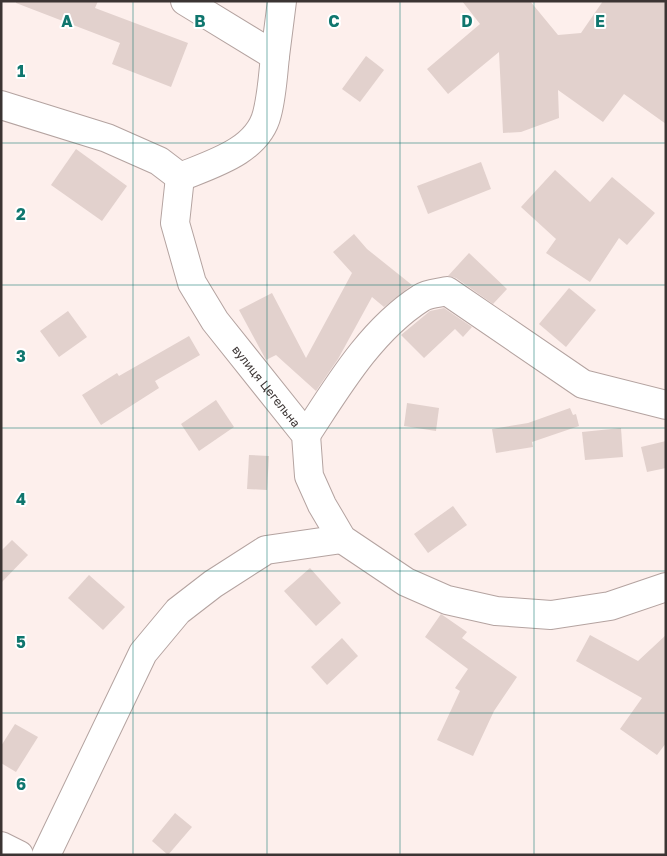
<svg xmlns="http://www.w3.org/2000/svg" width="667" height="856" viewBox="0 0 667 856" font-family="'Golos Text',sans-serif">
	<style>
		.building { fill: #e2d1cd }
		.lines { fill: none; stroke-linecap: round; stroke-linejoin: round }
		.minor-casing { stroke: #b4a3a0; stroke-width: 30 }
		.minor { stroke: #fff; stroke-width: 28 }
		.grid { fill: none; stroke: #0f766e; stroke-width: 1; stroke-opacity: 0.55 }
		.labels { text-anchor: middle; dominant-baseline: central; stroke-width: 4; stroke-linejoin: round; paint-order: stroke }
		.street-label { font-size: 12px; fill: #3b3433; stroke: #fff }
		.grid-label { font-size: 16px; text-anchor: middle; font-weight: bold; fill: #0f766e; stroke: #fff; stroke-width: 4; stroke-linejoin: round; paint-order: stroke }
	</style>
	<rect width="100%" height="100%" fill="#fdefec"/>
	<g class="building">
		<polygon points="16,1 98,1 95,8 188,43 171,87 112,64 120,43 16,3"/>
		<polygon points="462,1 530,1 558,35 581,33 603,1 666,1 666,124 624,94 603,122 558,90 559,118 521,132 503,133 499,52 448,94 427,69 480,24"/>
		<polygon points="366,56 384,70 360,102 342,89"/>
		<polygon points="76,149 127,186 102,221 51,185"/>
		<polygon points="481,162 491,189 428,214 417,186"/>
		<polygon points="555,170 590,202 612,177 655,213 627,245 619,238 590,282 546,253 556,239 521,207"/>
		<polygon points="354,234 367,249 412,285 384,307 372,297 338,359 316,391 276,355 266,360 239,310 272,293 306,358 352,273 333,252"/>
		<polygon points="469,253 507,289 493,304 456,278 448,276"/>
		<polygon points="569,288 596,310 566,347 539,324"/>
		<polygon points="444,308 472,327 463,337 455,329 424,358 401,335 430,311"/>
		<polygon points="68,311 87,337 59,357 40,331"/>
		<polygon points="189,336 200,355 155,381 159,388 101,425 82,395 117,373 119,376"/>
		<polygon points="216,400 234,427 199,451 181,424"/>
		<polygon points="407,403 439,408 436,431 404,426"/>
		<polygon points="570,408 573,415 576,414 579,426 532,442 533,447 496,453 492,429 528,423"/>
		<polygon points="621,428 623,457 585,460 582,432"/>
		<polygon points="666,441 666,468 647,472 641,447"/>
		<polygon points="249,455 269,456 267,490 247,489"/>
		<polygon points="453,506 467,525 428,553 414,534"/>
		<polygon points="12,540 28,555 1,583 1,551"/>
		<polygon points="310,568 341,603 316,626 284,591"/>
		<polygon points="89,575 125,607 103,630 68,598"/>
		<polygon points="441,614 467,632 462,638 517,677 494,711 473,756 437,740 460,691 455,688 468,669 425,637"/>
		<polygon points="590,635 638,661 666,635 666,743 657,755 620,729 642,698 576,661"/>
		<polygon points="342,638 358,656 327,685 311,667"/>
		<polygon points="15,724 38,737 16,772 1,763 1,746"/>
		<polygon points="175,813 192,827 168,855 152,841"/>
	</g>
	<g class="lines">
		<defs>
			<g id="minor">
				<polyline points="185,1 275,56 282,1"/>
				<polyline points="1,105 107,138 159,161 180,177"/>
				<path id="s1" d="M 180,177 L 175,223 L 192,283 L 215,321 L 306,435 L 309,476 L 322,505 L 342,539 L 406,582 L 447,600 L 496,611 L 551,615 L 610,606 L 666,587"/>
				<path d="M 180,177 C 212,164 258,151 267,114 C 272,95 273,75 275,56"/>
				<path d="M 306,435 C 338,386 371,330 421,298 C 428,293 440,293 447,291 L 583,384 L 666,405"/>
				<polyline points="1,846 19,855"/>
				<polyline points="46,855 143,653 178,611 213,584 266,550 342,539"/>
			</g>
		</defs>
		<use href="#minor" class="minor-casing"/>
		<use href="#minor" class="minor"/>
	</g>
	<path class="grid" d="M 133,1 L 133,855M 267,1 L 267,855M 400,1 L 400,855M 534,1 L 534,855M 1,143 L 666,143M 1,285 L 666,285M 1,428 L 666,428M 1,571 L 666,571M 1,713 L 666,713"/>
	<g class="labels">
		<g class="street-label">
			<text stroke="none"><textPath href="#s1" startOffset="236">вулиця Цегельна</textPath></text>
		</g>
	</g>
	<g class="grid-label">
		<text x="67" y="27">A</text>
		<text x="200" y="27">B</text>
		<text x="334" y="27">C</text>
		<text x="467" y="27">D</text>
		<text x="600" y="27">E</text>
		<text x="21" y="77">1</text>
		<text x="21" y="220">2</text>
		<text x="21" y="362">3</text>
		<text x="21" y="505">4</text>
		<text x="21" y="648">5</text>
		<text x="21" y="790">6</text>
	</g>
	<rect width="667" height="856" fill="none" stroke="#3b3433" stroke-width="5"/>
</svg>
